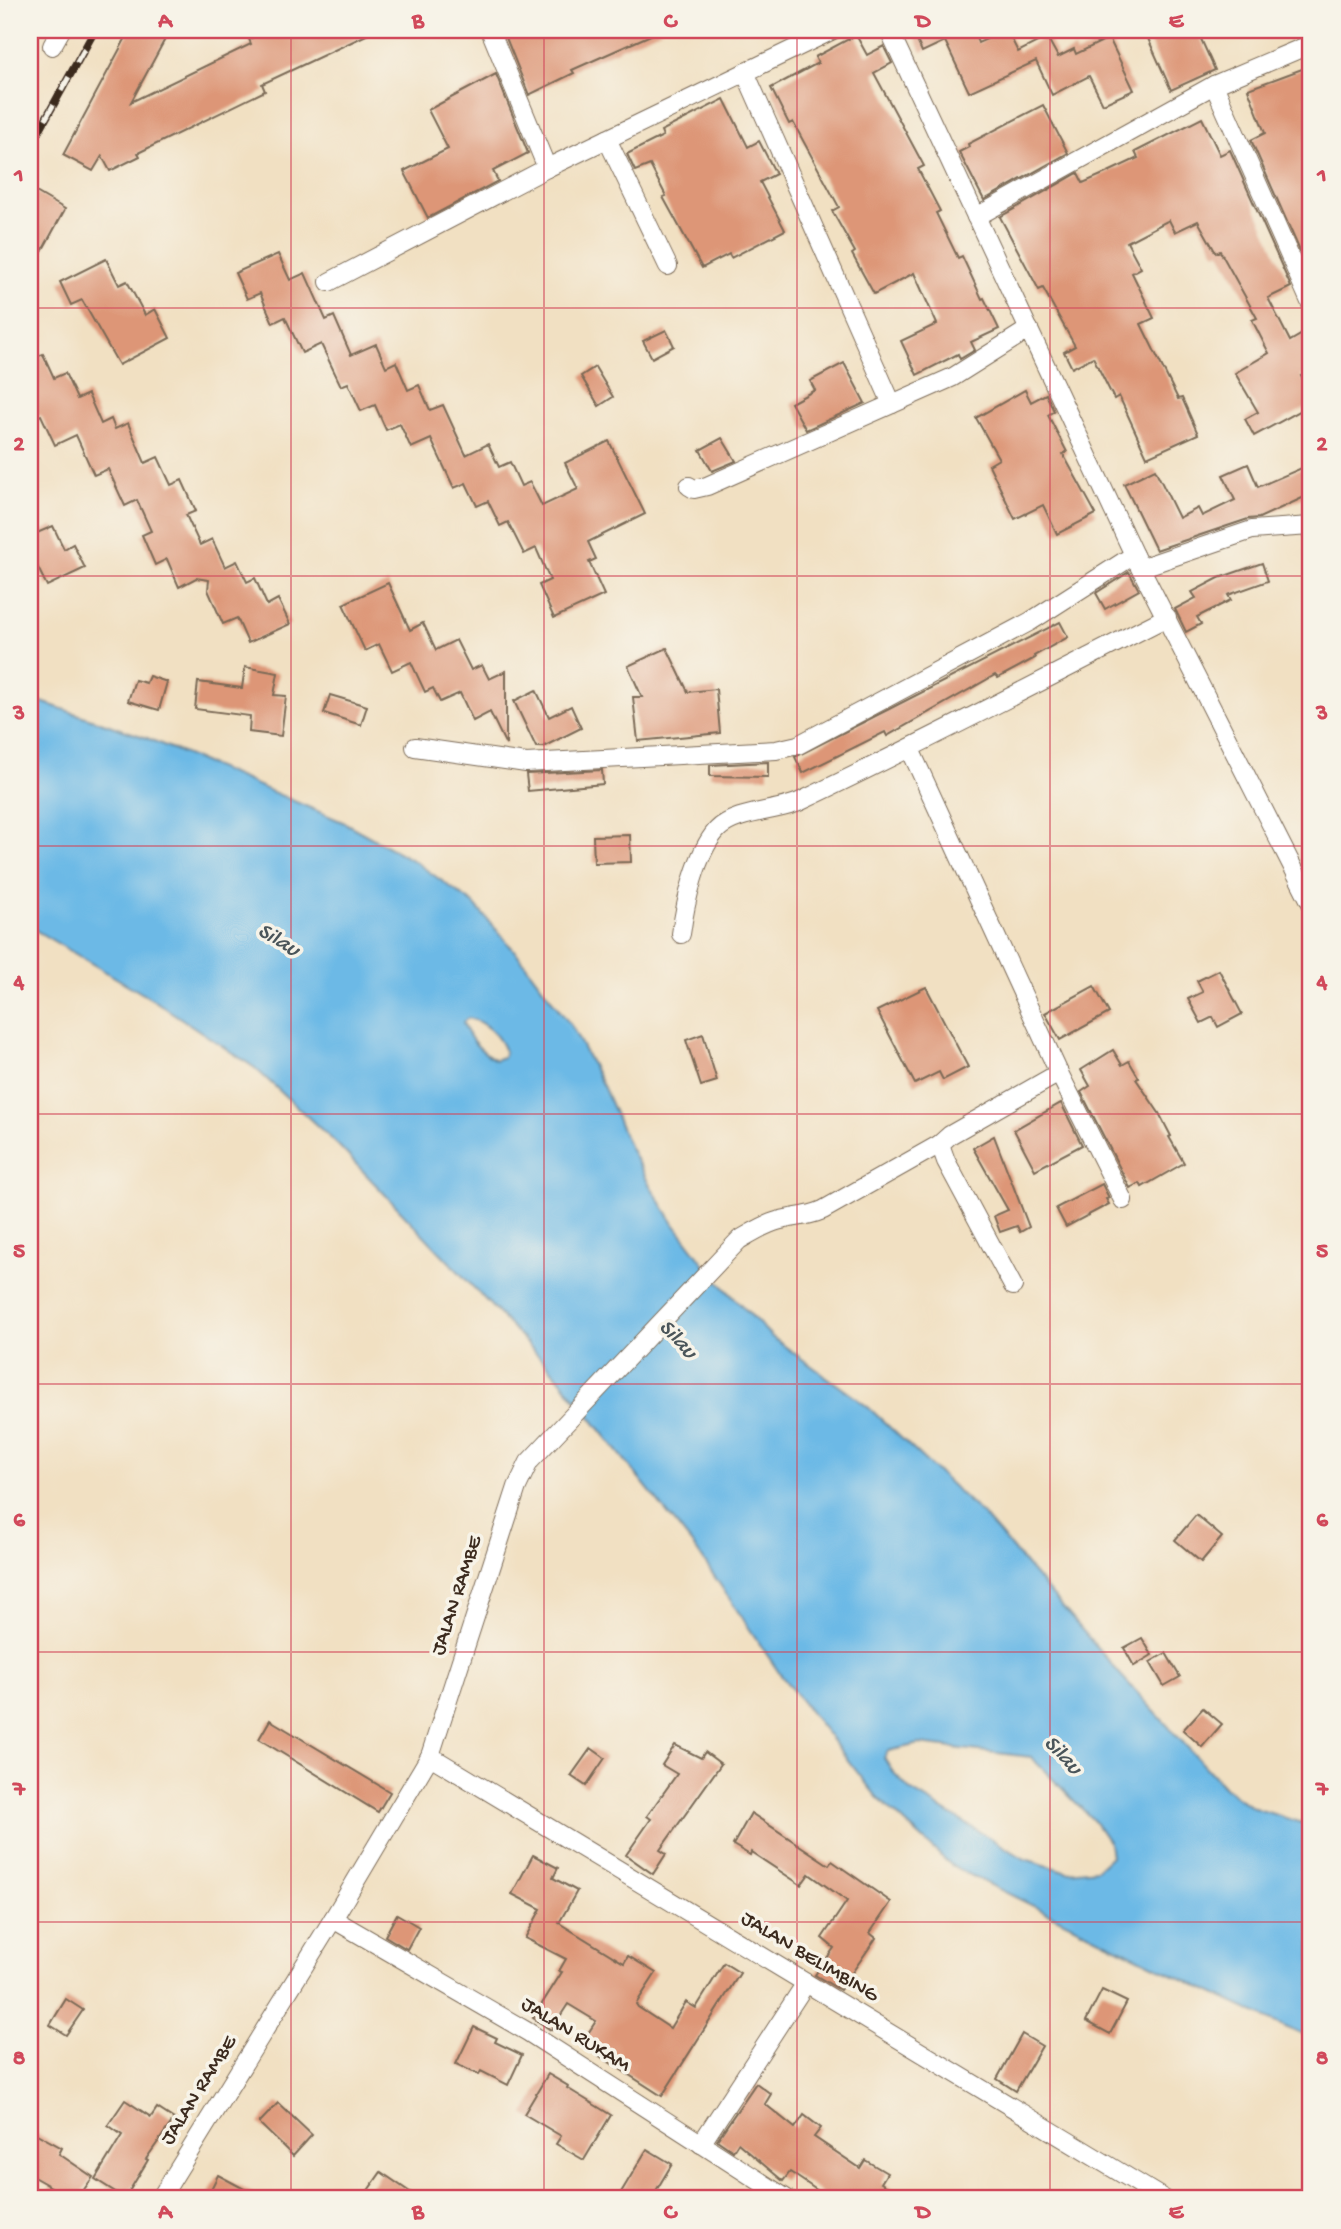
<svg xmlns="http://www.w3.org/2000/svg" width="1341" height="2229" viewBox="0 0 1341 2229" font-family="'Gochi Hand',sans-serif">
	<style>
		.water { fill: #6cb9e6; stroke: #547282; stroke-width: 2; fill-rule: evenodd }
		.building { fill: #dd9677 }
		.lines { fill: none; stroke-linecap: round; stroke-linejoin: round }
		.minor-casing { stroke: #7b6a57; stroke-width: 20 }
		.minor { stroke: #fff; stroke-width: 18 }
		.rail-casing { stroke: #3b2a1e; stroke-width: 8 }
		.rail { stroke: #f7f3e8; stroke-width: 5; stroke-dasharray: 16; stroke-linecap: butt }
		.grid { fill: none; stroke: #d1495b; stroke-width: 2; stroke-opacity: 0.55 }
		.labels { text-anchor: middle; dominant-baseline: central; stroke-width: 7; stroke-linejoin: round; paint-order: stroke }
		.street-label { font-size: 21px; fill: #3b2a1e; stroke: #f7f3e8 }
		.water-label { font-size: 23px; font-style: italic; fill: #4a555a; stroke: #f7f3e8 }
		.neatline { fill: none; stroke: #d1495b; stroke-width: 2.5 }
		.grid-label { font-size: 23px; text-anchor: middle; font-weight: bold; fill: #d1495b }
	</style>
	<rect width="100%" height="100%" fill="#f7f3e8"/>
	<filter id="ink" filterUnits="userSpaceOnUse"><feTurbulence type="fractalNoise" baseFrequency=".0143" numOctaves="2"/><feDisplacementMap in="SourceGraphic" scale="14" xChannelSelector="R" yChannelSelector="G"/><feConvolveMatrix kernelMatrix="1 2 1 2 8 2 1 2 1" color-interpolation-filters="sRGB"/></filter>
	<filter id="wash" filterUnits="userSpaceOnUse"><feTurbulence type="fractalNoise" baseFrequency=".00686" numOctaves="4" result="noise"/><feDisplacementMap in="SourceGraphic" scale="28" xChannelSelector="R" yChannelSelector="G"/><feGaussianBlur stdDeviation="1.57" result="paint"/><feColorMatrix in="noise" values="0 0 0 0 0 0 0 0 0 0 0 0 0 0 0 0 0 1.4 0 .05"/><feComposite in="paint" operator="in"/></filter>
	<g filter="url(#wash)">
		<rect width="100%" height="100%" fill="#f1e0c2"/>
		<path class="water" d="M 30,698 L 147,738 L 345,823 L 414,861 L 474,904 L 519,956 L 572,1027 L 604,1088 L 629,1146 L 648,1182 L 674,1224 L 716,1279 L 772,1337 L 868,1407 L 984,1516 L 1119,1673 L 1225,1788 L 1251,1807 L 1311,1826 L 1311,2039 L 1159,1968 L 952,1866 L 877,1797 L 780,1674 L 696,1549 L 555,1373 L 338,1145 L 255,1068 L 155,1001 L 30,927 ZM 468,1018 C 484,1021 500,1036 505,1052 L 503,1057 L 495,1060 C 480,1050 469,1040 463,1022 ZM 919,1744 L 1031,1757 L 1094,1821 L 1109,1843 L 1111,1856 L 1097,1869 L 1068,1872 L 1025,1859 L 910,1790 L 892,1771 L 884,1758 L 888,1751 Z"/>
		<g id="blocks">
			<g class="building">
				<polygon points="130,30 170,30 131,102 251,44 249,39 269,30 377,30 262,84 265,91 138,153 140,156 110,171 102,156 93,171 63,155"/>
				<polygon points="503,30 662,30 572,70 574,73 529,95"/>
				<polygon points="912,30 973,30 978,43 1007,30 1018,52 1047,37 1058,57 1074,49 1076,54 1109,38 1134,90 1103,104 1089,76 1052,95 1036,61 969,92 945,41 922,52"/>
				<polygon points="1155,30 1197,30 1215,70 1171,90 1146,34"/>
				<polygon points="856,35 867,55 884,46 885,49 892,63 874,73 924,166 918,169 940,211 936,213 958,258 962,256 982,299 984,298 999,329 971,342 975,350 960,359 958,354 917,375 901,341 937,324 914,273 874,294 852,254 855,252 832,211 839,207 793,122 789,124 771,88 818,63 815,57"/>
				<polygon points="1302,69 1311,90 1311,276 1251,140 1265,133 1248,89"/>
				<polygon points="496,74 528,153 493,171 498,181 428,218 404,171 448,149 428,110"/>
				<polygon points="724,99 748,147 759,141 776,174 760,182 785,230 731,258 729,254 702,268 663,197 666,196 650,165 635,171 627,154 663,136 661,131"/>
				<polygon points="1043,105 1068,153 984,200 959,152 969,147 968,144"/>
				<polygon points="1202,118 1220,155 1230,150 1291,287 1268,298 1290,341 1311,329 1311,371 1301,376 1311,395 1311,405 1254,436 1245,419 1258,412 1235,373 1269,353 1252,320 1257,318 1220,251 1216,253 1198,221 1175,232 1169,220 1127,242 1141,268 1132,273 1154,318 1141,324 1178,399 1182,398 1198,434 1147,457 1119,396 1114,399 1093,357 1072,368 1064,352 1075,346 1043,288 1039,290 1000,217 1078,173 1083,183 1106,173 1138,158 1135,152"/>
				<polygon points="36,192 65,209 30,273 30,204"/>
				<polygon points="278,254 290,280 305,273 326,320 334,316 351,355 376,344 386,367 396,362 408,390 419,385 430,410 443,405 466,455 488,444 499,467 510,462 521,486 530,482 542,506 578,489 565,463 609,441 645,514 588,542 596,559 589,562 604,595 554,618 539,585 550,580 536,548 524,554 508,522 500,526 488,501 477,506 466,483 454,488 431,439 411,448 400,424 386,430 375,405 361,411 348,383 341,386 321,344 302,353 285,317 273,323 260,293 247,299 235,273"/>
				<polygon points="106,259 119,285 127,281 145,315 155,309 170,338 119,365 82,300 71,305 60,282"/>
				<polygon points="666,330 674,346 652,358 643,341"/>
				<polygon points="43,354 54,378 65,373 77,399 88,394 101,424 111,419 115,429 128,423 145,463 158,457 171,485 182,480 196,511 186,515 200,545 212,539 225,567 237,561 247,582 255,578 267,605 278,599 290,624 248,643 237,618 223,624 208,590 209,580 196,578 179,587 167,559 155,565 142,535 151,531 137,500 125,506 108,469 94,475 76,435 55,445 41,415 30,420 30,360"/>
				<polygon points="844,363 865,403 806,430 791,403 815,390 810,381"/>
				<polygon points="595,367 613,397 599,406 581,376"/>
				<polygon points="1025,390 1031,402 1046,394 1054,411 1048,415 1067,452 1063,454 1096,514 1057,534 1043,505 1015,519 989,465 999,459 976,418"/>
				<polygon points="722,438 736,461 712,471 700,450"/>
				<polygon points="1248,464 1258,487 1311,464 1311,494 1259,518 1248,519 1156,550 1124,484 1155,469 1179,518 1198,508 1202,516 1235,500 1223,475"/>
				<polygon points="53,526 64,549 73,544 85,568 47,586 35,562 30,565 30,536"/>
				<polygon points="1262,563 1268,581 1228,595 1231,600 1197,617 1201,624 1186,632 1175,609 1196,598 1192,592 1219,578"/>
				<polygon points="1129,572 1139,590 1105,609 1096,593"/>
				<polygon points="388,583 410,630 423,623 436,650 456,640 471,670 482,665 489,679 506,671 506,745 490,712 473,721 460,693 440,702 433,688 425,692 411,662 392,671 379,644 365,651 343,604"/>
				<polygon points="1060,622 1068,637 1034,656 1035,658 998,678 995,675 887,736 885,732 803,773 795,757"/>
				<polygon points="667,648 688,692 716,689 720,733 638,741 633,697 642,697 628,666"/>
				<polygon points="245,667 278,673 274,695 286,696 281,736 249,732 250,716 195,709 198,682 242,688"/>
				<polygon points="149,676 167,682 159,710 128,701 135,680 146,683"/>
				<polygon points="536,690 549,717 571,706 581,728 543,747 536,747 514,701"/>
				<polygon points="330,695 367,706 361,725 324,713"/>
				<polygon points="768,762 768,777 710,776 710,765"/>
				<polygon points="602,770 603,784 528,791 526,774"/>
				<polygon points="630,835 631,862 594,863 593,836"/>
				<polygon points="1219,970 1242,1014 1218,1027 1213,1017 1201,1023 1188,999 1203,992 1197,981"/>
				<polygon points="1094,986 1109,1013 1060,1040 1045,1013"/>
				<polygon points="926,987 968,1067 943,1080 939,1072 915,1084 877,1011"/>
				<polygon points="703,1034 717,1081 701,1086 686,1040"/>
				<polygon points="1113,1050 1122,1065 1129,1061 1139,1078 1136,1079 1159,1113 1171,1136 1169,1137 1184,1163 1142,1187 1140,1183 1130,1188 1081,1092 1090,1086 1081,1070"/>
				<polygon points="1061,1103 1082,1145 1035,1170 1014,1130"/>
				<polygon points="994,1136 1029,1227 1020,1232 1017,1226 1000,1232 994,1216 1008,1210 973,1148"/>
				<polygon points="1102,1184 1109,1198 1106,1199 1109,1204 1066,1227 1056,1208"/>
				<polygon points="1196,1515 1222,1537 1201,1562 1175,1540"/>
				<polygon points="1142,1638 1152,1655 1134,1666 1124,1648"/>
				<polygon points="1166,1653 1180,1677 1164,1686 1150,1662"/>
				<polygon points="1203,1708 1222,1724 1202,1747 1183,1730"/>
				<polygon points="270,1720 390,1792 378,1812 259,1739"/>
				<polygon points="675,1745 701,1758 705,1752 721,1764 660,1850 666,1854 653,1874 626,1855 651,1819 647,1816 677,1774 662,1765"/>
				<polygon points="591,1748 605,1758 586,1786 571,1776"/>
				<polygon points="751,1813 829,1865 832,1861 891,1902 870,1933 876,1938 840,1990 815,1975 834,1948 822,1938 847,1901 809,1874 801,1885 751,1852 750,1855 733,1845"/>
				<polygon points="533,1855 558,1868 553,1878 577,1891 559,1923 624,1963 628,1956 656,1973 636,2004 638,2007 670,2028 686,2002 696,2008 724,1963 740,1973 662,2096 581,2044 596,2021 568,2004 551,2030 533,2018 562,1972 559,1971 566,1959 525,1938 541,1909 512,1894"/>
				<polygon points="397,1914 419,1927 407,1949 385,1936"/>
				<polygon points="1102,1990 1127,2002 1110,2034 1086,2021"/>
				<polygon points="66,1999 83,2010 66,2035 50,2025"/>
				<polygon points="474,2027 497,2038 495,2042 522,2055 508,2085 481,2071 479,2075 456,2064"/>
				<polygon points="1022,2034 1042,2046 1016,2091 997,2079"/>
				<polygon points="548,2074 568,2086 567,2088 611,2115 584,2160 556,2144 561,2136 524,2114"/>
				<polygon points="756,2083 771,2094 765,2104 795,2128 804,2115 821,2128 814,2137 860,2168 865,2160 887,2173 881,2183 907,2199 830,2199 790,2172 783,2181 738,2143 733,2151 717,2140"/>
				<polygon points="125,2100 151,2117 157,2108 174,2119 146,2159 148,2160 125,2198 95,2179 122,2135 108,2125"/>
				<polygon points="278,2103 312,2135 293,2156 259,2123"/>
				<polygon points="35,2133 62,2148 59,2154 93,2177 77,2199 42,2199 51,2187 30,2175 30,2143"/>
				<polygon points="647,2149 672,2164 651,2199 617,2199"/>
				<polygon points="381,2172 420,2199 362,2199"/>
				<polygon points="218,2175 263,2199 222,2199 209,2193"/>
			</g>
		</g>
	</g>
	<g filter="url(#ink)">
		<use href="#blocks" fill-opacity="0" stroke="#7b6a57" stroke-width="2"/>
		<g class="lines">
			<defs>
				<g id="minor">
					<polyline points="490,30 547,168"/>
					<polyline points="889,30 1134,555 1311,903"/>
					<polyline points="52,46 61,30"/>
					<polyline points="745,72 892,404"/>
					<polyline points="1214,85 1311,304"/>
					<polyline points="607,139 668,266"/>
					<polyline points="976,217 1214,85 1311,44"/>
					<polyline points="329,282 547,168 833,30"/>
					<polyline points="689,486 694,489 707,486 953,377 1029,329"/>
					<polyline points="1140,568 1252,530 1311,526"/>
					<polyline points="415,747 526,763 776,750 798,745 1031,621 1134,555"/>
					<polyline points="910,749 1059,1073 1123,1200"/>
					<path d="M 681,934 C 685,904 696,853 717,830 C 735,811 778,812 801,801 C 925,742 1045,679 1167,617"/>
					<polyline points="1013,1286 946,1161 940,1144 950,1135 1059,1073"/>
					<polyline points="430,1756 1164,2199"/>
					<polyline points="333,1919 528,2032 787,2199"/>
					<polyline points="701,2144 806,1983"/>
					<path d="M 160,2199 L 333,1919 L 430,1756 L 517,1487 L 529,1462 L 739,1240 C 751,1233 762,1226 774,1222 C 792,1216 804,1218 823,1210 L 940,1144"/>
				</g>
			</defs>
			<use href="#minor" class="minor-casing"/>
			<use href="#minor" class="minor"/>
			<defs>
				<polyline id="rail" points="30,147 95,30"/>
			</defs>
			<use href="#rail" class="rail-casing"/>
			<use href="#rail" class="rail"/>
		</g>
	</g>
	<path class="grid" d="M 291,30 L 291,2199M 544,30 L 544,2199M 797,30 L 797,2199M 1050,30 L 1050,2199M 30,308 L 1311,308M 30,576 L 1311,576M 30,846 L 1311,846M 30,1114 L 1311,1114M 30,1384 L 1311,1384M 30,1652 L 1311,1652M 30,1922 L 1311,1922"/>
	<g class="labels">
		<g class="street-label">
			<text transform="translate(458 1596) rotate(-72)">JALAN RAMBE</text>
			<text transform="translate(809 1958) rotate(31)">JALAN BELIMBING</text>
			<text transform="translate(575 2036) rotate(32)">JALAN RUKAM</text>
			<text transform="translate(200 2091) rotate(-58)">JALAN RAMBE</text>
		</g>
		<g class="water-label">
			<text transform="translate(278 941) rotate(31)">Silau</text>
			<text transform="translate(677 1340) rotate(47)">Silau</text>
			<text transform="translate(1062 1756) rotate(47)">Silau</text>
		</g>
	</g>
	<rect width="1341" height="2229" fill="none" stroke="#f7f3e8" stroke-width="77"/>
	<rect x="38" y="38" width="1264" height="2152" class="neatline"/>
	<g class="grid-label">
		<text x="165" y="27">A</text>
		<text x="418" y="27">B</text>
		<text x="670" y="27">C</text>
		<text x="923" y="27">D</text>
		<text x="1176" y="27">E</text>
		<text x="19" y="181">1</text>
		<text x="1322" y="181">1</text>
		<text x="19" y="450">2</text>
		<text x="1322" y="450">2</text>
		<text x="19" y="719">3</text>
		<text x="1322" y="719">3</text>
		<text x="19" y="988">4</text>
		<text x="1322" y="988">4</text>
		<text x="19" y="1257">5</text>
		<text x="1322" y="1257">5</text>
		<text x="19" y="1526">6</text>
		<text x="1322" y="1526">6</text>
		<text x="19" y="1795">7</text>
		<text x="1322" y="1795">7</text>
		<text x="19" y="2064">8</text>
		<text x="1322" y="2064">8</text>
		<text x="165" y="2218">A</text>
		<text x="418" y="2218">B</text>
		<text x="670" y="2218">C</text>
		<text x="923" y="2218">D</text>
		<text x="1176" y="2218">E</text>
	</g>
</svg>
